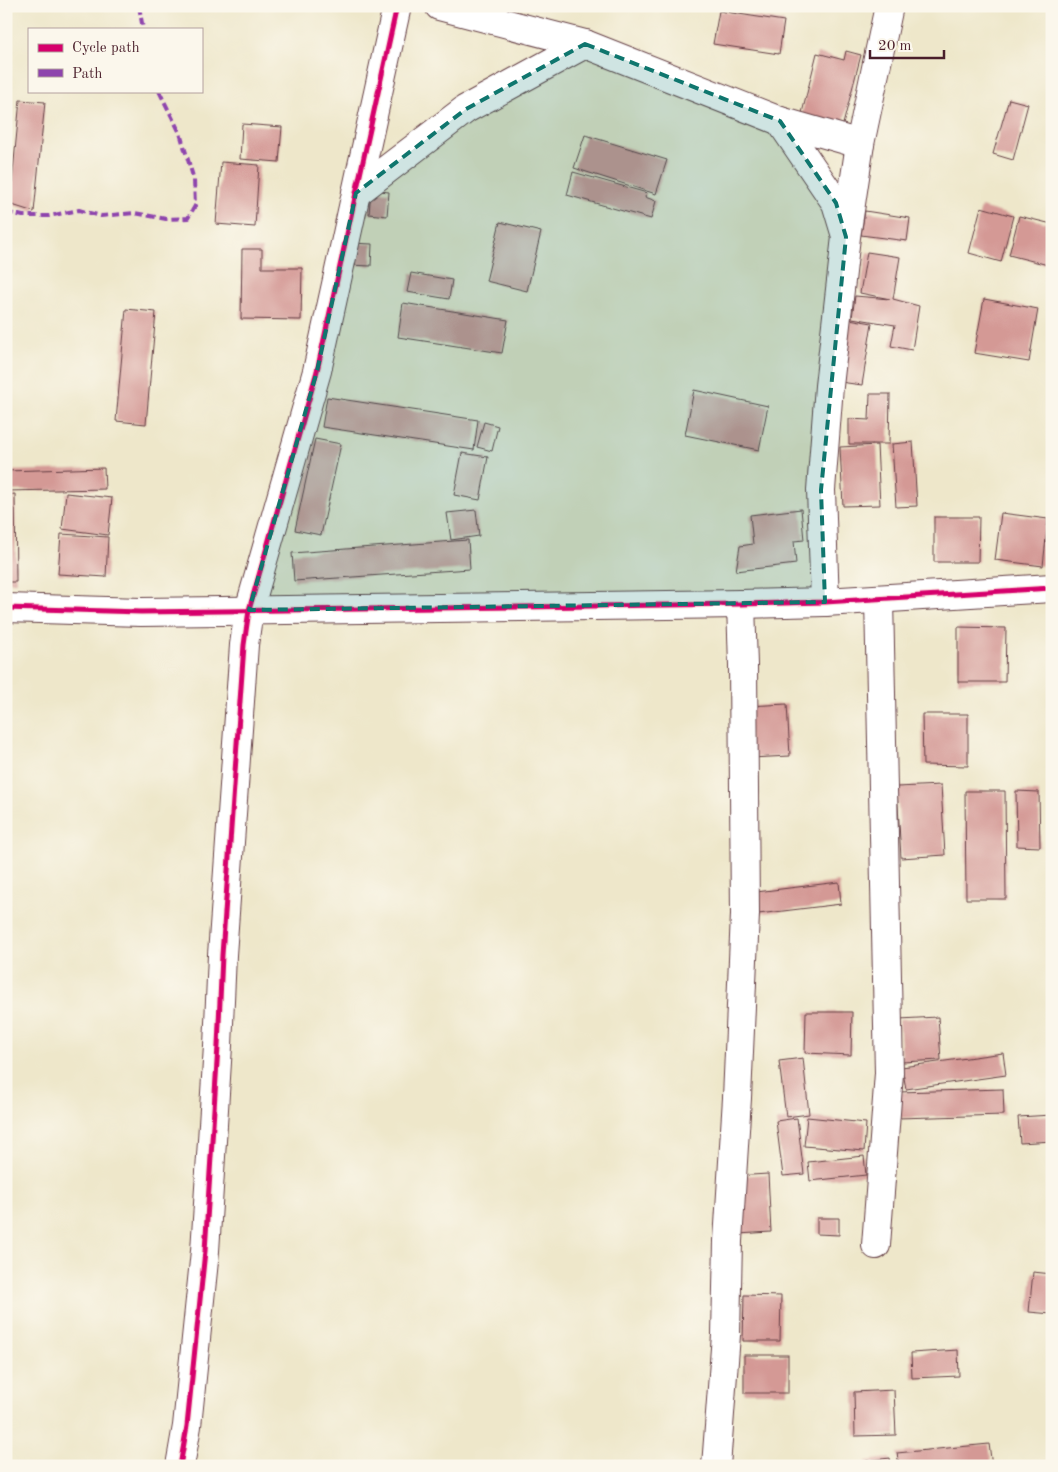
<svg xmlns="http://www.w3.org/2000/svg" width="1058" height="1472" viewBox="0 0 1058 1472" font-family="'Old Standard TT',serif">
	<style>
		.building { fill: #d49995 }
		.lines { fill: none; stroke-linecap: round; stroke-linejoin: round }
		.street-casing { stroke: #633d43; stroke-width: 30 }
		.street { stroke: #fff; stroke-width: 28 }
		.quiet { stroke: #8e44ad; stroke-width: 4; stroke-dasharray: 8 4; stroke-linecap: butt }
		.cycleway-casing { stroke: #fbf7ec; stroke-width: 8 }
		.cycleway { stroke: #d6006c; stroke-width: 5 }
		.marked { fill: #0f766e; fill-opacity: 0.2; stroke: #0f766e; stroke-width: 4; stroke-dasharray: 10 6; stroke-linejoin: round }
	</style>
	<rect width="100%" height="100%" fill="#fbf7ec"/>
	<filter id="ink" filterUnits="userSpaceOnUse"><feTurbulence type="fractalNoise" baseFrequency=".02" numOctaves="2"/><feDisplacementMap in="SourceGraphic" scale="10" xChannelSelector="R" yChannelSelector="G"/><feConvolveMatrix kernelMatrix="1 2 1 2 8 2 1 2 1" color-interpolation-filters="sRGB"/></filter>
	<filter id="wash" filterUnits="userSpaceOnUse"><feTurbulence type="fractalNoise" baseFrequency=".0096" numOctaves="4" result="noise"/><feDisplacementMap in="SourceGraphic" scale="20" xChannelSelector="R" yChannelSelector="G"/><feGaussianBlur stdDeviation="1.12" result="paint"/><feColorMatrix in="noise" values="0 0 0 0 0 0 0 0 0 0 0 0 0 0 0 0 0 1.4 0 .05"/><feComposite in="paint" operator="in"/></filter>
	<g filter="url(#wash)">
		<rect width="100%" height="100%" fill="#eee7ca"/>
		<g id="blocks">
			<g class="building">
				<polygon points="722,6 736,6 735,10"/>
				<polygon points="719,11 784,21 779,54 713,44"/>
				<polygon points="846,51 861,55 842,128 801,117 817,53 844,60"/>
				<polygon points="1009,99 1028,104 1013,160 993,154"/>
				<polygon points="20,100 45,102 34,212 6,203 6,179 12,182"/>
				<polygon points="242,124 282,127 279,162 240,159"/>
				<polygon points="585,135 667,160 656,194 574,168"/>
				<polygon points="221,162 259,165 255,227 216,224"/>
				<polygon points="573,172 647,193 645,197 656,201 651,219 567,195"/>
				<polygon points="371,190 389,192 387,216 369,214"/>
				<polygon points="981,207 1013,216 1001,262 969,253"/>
				<polygon points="865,211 910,218 907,241 861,235"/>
				<polygon points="1019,216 1052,224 1052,266 1009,255"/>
				<polygon points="500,222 541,232 527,291 486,281"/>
				<polygon points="350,243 372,244 371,266 349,265"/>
				<polygon points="242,249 262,249 262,268 302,268 301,320 241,319"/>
				<polygon points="867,252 900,257 893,299 919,306 912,350 891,346 895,325 852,318 855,296 890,299 860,293"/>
				<polygon points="411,273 452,280 449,299 407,292"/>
				<polygon points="984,299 1038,309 1029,362 974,353"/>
				<polygon points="403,303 508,320 502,353 398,337"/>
				<polygon points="126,309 156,312 146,424 116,421"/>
				<polygon points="849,319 872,323 862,385 840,382"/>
				<polygon points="694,390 768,406 759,450 685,435"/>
				<polygon points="870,394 890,394 889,444 849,444 849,419 869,420"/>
				<polygon points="327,397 478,420 474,450 322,427"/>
				<polygon points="484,422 498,426 492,451 477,447"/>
				<polygon points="315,439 341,444 321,535 295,530"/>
				<polygon points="913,442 917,506 896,507 892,444"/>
				<polygon points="877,445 880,505 843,506 840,447"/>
				<polygon points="462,453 488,457 480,500 454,495"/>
				<polygon points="104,468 105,489 6,491 6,471"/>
				<polygon points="66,493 112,498 108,535 62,529"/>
				<polygon points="15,494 16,582 6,582 6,495"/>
				<polygon points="801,509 804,540 794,541 796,564 736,571 740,546 753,544 750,515"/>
				<polygon points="476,510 479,536 451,540 447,513"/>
				<polygon points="1001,513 1048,519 1043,566 995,560"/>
				<polygon points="934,517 979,517 978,562 934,562"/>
				<polygon points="61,534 108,537 106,577 58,574"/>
				<polygon points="468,540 470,569 294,581 292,553"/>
				<polygon points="958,627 1006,628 1005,682 958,682"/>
				<polygon points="787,704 790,756 751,758 748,706"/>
				<polygon points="922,714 968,714 968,766 923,765"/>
				<polygon points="941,785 945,855 901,858 897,787"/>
				<polygon points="965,791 1005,791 1006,899 966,899"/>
				<polygon points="1016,791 1039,792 1040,847 1017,846"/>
				<polygon points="839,882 841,904 750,915 748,893"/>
				<polygon points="806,1012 852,1012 851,1055 805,1053"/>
				<polygon points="938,1017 941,1060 902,1062 899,1019"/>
				<polygon points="1003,1053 1006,1075 906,1089 902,1067"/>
				<polygon points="803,1058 809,1114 786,1117 779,1061"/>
				<polygon points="1003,1089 1004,1115 898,1118 898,1092"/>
				<polygon points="1052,1115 1052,1141 1020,1143 1018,1117"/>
				<polygon points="807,1117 866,1123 864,1151 804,1146"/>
				<polygon points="797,1118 804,1174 783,1176 776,1121"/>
				<polygon points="864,1156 866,1175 810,1181 808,1162"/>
				<polygon points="768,1174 771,1232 738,1234 735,1176"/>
				<polygon points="817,1218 839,1218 839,1235 817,1234"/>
				<polygon points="1033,1272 1052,1274 1052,1314 1029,1312"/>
				<polygon points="744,1295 781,1296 780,1341 743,1341"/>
				<polygon points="958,1350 959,1376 912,1378 911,1353"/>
				<rect x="744" y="1355" width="44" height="38"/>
				<polygon points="894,1390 896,1435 855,1436 854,1392"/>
				<polygon points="989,1444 992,1466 899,1466 897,1453"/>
				<polygon points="890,1458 891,1466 866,1466 866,1461"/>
			</g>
		</g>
	</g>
	<g filter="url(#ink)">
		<use href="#blocks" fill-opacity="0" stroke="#633d43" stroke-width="1"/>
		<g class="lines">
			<defs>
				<g id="street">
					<polyline points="439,6 585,44 780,121 860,144"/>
					<polyline points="780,121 836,203 845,233"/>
					<polyline points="356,193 466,109 585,44"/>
					<polyline points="825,602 821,490 829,386 846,237 860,144 889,6"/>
					<polyline points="6,608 141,612 741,604 825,602 1052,588"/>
					<polyline points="876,1245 889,1073 879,599"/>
					<polyline points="180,1466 187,1426 205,1251 218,1046 222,955 244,645 249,610 317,371 397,6"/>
					<polyline points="716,1466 726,1335 728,1241 737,1098 745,914 743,665 741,604"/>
				</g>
			</defs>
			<use href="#street" class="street-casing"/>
			<use href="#street" class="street"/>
			<g class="quiet">
				<polyline points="139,6 143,29"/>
				<polyline points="6,212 23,216 49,216 79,210 101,216 135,213 166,219 188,218 195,206 194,180 180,133 159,91"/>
			</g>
			<defs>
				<g id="cycleway">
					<polyline points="6,608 141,612 741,604 825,602 1052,588"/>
					<polyline points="180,1466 187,1426 205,1251 218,1046 222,955 244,645 249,610 317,371 397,6"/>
				</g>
			</defs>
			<use href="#cycleway" class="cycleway-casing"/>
			<use href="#cycleway" class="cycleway"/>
		</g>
	</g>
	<path class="marked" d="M 585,44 L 780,121 L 836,203 L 846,237 L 821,490 L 825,602 L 249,610 L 317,371 L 356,193 L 466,109 Z"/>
	<rect width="1058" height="1472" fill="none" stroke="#fbf7ec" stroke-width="25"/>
	<rect x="28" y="28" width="175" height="65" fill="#fbf7ec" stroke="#b4a19f"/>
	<rect x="38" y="44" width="25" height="8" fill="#d6006c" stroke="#b4a19f"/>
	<text x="72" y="52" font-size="15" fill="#4a1f2b">Cycle path</text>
	<rect x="38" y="69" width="25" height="8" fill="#8e44ad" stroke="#b4a19f"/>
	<text x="72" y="78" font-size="15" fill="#4a1f2b">Path</text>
	<path d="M870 50v8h74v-8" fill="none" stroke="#4a1f2b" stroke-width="2.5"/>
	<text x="878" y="50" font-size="15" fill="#4a1f2b" stroke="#fbf7ec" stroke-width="4" paint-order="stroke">20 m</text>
</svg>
